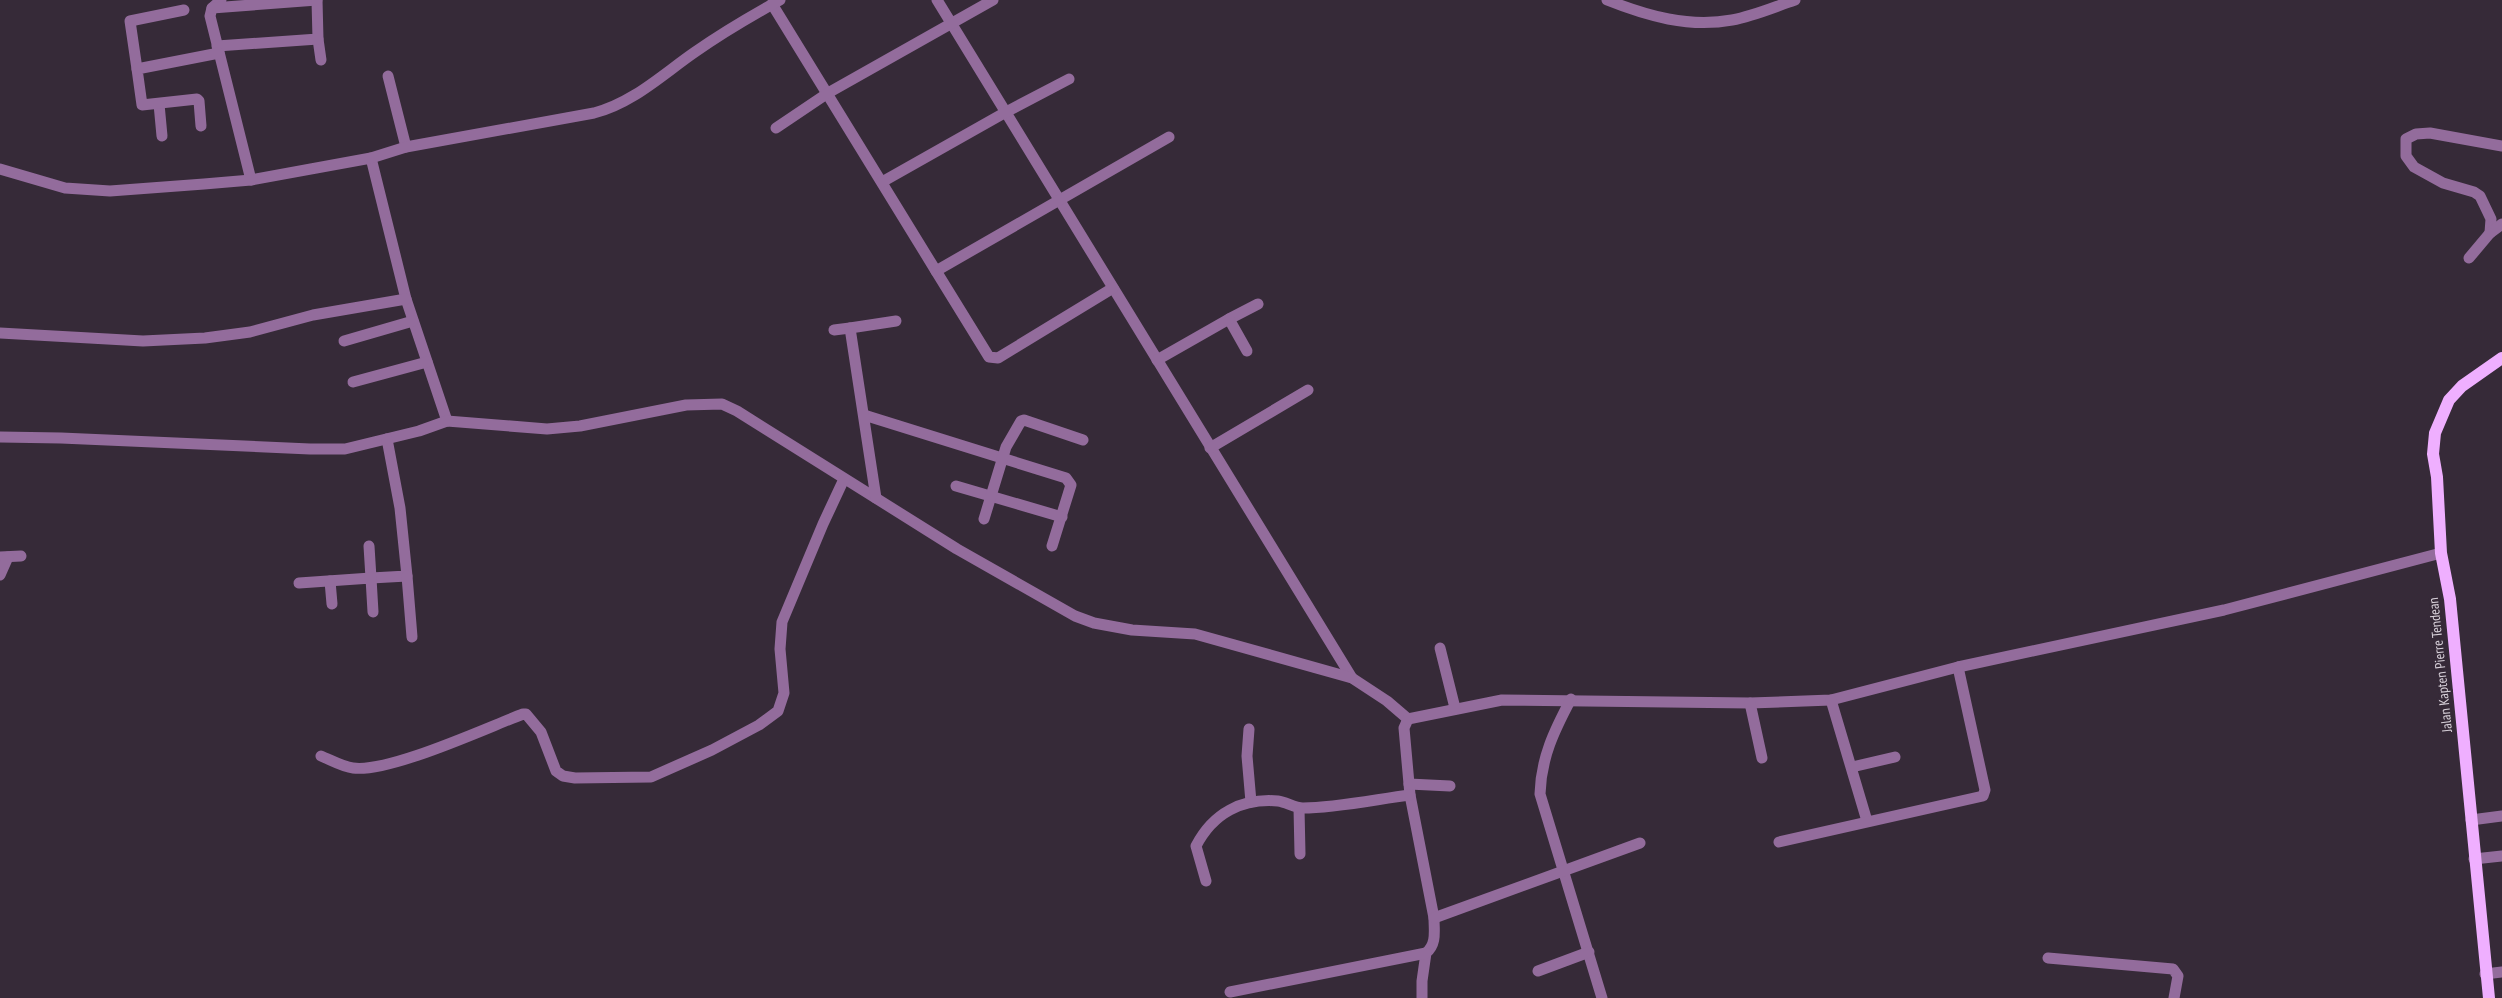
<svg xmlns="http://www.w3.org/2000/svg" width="2502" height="998" viewBox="0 0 2502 998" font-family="'PT Sans Narrow',sans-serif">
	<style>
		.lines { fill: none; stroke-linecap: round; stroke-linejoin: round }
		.minor { stroke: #936c9c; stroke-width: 11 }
		.major { stroke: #efafff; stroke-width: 12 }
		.labels { text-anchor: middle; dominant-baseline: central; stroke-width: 4.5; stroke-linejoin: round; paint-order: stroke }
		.street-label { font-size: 14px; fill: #d6cfd8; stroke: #362a38 }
	</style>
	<rect width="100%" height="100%" fill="#362a38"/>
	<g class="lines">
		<g class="minor">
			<polyline points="221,0 212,8 210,16 251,180"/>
			<polyline points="937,0 1352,678"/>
			<path d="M 1607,0 C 1647,16 1689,28 1732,20 C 1754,16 1774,7 1795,0"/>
			<polyline points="772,4 936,271 1169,137"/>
			<polyline points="212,8 317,0"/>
			<polyline points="318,39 321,60"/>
			<polyline points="217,46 318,39 317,0"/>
			<polyline points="137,69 130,21 184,10"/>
			<polyline points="388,76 406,147"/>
			<polyline points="159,104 162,136"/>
			<polyline points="201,126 199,101 197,99 142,105 137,69 219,53"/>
			<polyline points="776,128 828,93 993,0"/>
			<polyline points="371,158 406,299 447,421"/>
			<path d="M 0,169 L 65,188 L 110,191 L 204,184 L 251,180 L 371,158 L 406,147 L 594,113 C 633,103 663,74 695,52 C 722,33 751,16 780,0"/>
			<polyline points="882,182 1006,112 1069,79"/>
			<polyline points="2490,233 2491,219 2480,196 2474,192 2443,183 2414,167 2406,156 2406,139 2416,134 2430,133 2502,146"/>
			<polyline points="2469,258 2490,233 2502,224"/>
			<polyline points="936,271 989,357 998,358 1113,288"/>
			<polyline points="834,330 850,328"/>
			<polyline points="0,333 143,341 205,338 250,332 313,315 406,299"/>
			<polyline points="344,341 413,321"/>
			<polyline points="1247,351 1229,319 1258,304"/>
			<polyline points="1157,360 1229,319"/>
			<polyline points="353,382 427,362"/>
			<polyline points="864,415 1066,478 1071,485 1052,546"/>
			<polyline points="0,437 61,438 310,449 345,449 419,431 447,421 547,429 580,426 686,405 722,404 737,411 957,549 1075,616 1094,623 1132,630 1195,634 1352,678 1387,701 1408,719 1502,700 1750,703 1831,700 1958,667 2224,610 2441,553"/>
			<polyline points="1210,448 1308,390"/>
			<polyline points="956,486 1062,517"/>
			<polyline points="876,498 850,328 896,321"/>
			<polyline points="984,519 1006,447 1021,421 1024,420 1083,440"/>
			<polyline points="369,546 371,578 407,576 400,508 387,439"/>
			<polyline points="0,557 21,556"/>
			<polyline points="0,575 8,557"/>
			<polyline points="407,576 412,637"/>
			<polyline points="330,581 332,604"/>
			<polyline points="299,583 371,578 373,612"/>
			<polyline points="1440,648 1455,708"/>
			<path d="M 1571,699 C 1554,731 1541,758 1540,794 L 1602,998"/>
			<polyline points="1831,700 1867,821"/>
			<polyline points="1750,703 1762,758"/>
			<path d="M 1408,719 L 1404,728 L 1410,795 L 1434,918 C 1434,931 1437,944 1426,953 L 1422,981 L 1422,998"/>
			<polyline points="1249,729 1247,756 1251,802"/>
			<path d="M 321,756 C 331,760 343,767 353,768 C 389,773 486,728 523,714 L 526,714 L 541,732 L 556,771 L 563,776 L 575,778 L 651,777 L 712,750 L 759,725 L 778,711 L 784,693 L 780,649 L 782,622 L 823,524 L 844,479"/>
			<polyline points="1852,767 1895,757"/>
			<polyline points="1409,784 1450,786"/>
			<polyline points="1299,808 1300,854"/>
			<polyline points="2471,820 2502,816"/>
			<polyline points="1779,842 1983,796 1985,790 1958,667"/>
			<polyline points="2474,859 2502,856"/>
			<path d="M 1206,881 L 1196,846 C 1213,813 1242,798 1278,801 C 1286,802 1295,808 1303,808 C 1335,808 1378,799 1410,795"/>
			<polyline points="1434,918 1640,843"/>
			<polyline points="2048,958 2173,969 2178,976 2174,998"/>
			<polyline points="1538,971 1589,952"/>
			<polyline points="2485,974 2502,972"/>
			<polyline points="1230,992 1426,953"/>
		</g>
		<polyline class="major" points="2489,998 2450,599 2441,553 2437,477 2433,454 2435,433 2449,400 2462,386 2502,358"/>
	</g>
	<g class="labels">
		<g class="street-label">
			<text transform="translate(2440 665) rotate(-96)">Jalan Kapten Pierre Tendean</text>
		</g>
	</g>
</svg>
